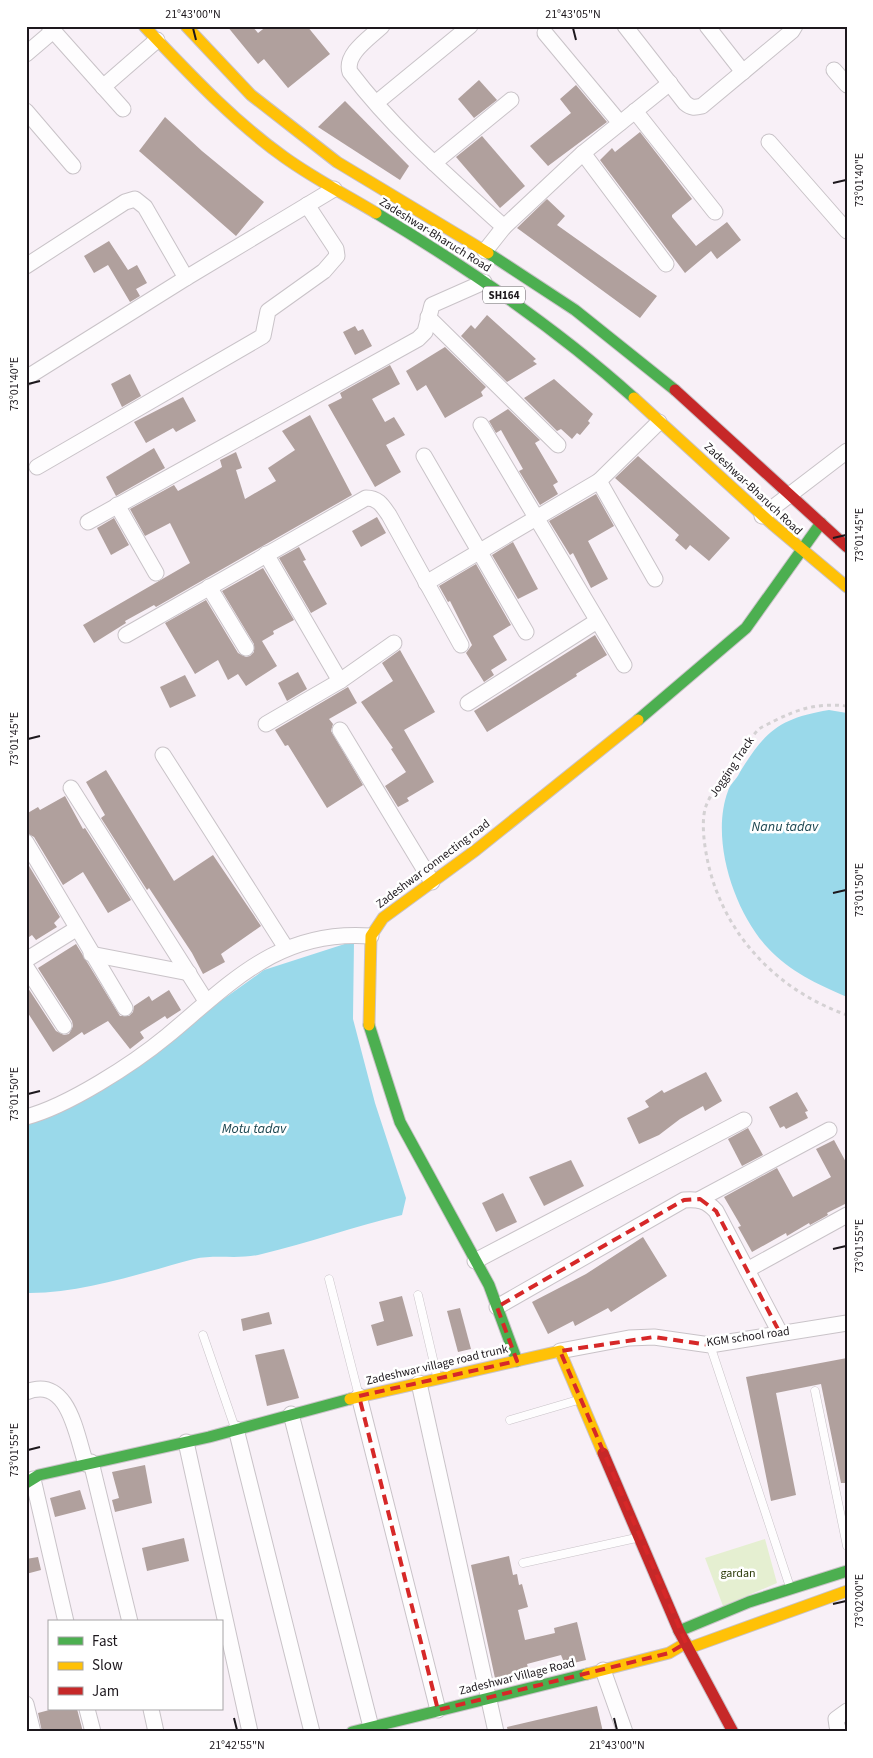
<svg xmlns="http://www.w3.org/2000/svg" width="873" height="1758" viewBox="0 0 873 1758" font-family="'Source Sans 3',sans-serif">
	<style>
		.green { fill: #e5efd1 }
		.water { fill: #9ad9ea }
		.building { fill: #b0a09d }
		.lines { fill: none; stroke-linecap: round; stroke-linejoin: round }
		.lane-casing { stroke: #c9c3c8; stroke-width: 9 }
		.street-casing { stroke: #c9c3c8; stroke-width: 17 }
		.fast-casing { stroke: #c9c3c8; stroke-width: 13 }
		.slow-casing { stroke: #c9c3c8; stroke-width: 13 }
		.jam-casing { stroke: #c9c3c8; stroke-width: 13 }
		.path { stroke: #d4d1d3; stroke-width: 3; stroke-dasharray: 4 4; stroke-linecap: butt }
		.lane { stroke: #fefdfe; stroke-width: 8 }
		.street { stroke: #fefdfe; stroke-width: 15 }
		.fast { stroke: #4caf50; stroke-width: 11 }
		.slow { stroke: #ffc107; stroke-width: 11 }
		.jam { stroke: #c62828; stroke-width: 11 }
		.marked { fill: none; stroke: #d62828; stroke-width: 4; stroke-dasharray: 10 6; stroke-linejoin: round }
		.ticks { fill: none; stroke: #1d181d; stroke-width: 2 }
		.labels { text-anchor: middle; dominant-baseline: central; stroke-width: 5; stroke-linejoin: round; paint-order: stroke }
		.shield { fill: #fff; stroke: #615d61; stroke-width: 1 }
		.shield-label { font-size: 11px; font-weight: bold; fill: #1d181d }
		.street-label { font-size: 12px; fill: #1d181d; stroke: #fff }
		.park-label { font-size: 12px; fill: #293806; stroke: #fff }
		.water-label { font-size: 14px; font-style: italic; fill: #1d4751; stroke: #fff }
		.neatline { fill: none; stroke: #1d181d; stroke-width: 2 }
		.ticks-label { font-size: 12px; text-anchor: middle; fill: #1d181d }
	</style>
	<rect width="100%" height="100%" fill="#f8f0f7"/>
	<polygon class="green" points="765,1539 777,1583 723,1606 705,1558"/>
	<g class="water">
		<path d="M 829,710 L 847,713 L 847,997 C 816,983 791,973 767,947 C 734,911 710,839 728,791 C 730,784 737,779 740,772 C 765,731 780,718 829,710 Z"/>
		<path d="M 354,941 L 353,1019 L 375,1103 L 406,1198 L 402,1215 C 355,1226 309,1243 262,1254 C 240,1260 216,1254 194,1259 C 141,1273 81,1294 26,1293 L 26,1124 L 148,1053 L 264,970 Z"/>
	</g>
	<g class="building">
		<polygon points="227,26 252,26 258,33 267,26 307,26 330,54 288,88 264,59 258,64"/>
		<polygon points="479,80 497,100 474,118 458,99"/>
		<polygon points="576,85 607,122 548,166 530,146 571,113 560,99"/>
		<polygon points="345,101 409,166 400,180 318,127"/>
		<polygon points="165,117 202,151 264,202 236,236 139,151"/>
		<polygon points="640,132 692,199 672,215 672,217 696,246 727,222 741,240 717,259 711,251 685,273 600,160 612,148 615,152"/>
		<polygon points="482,136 525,186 500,208 456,157"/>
		<polygon points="547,199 565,216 557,225 657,296 640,318 517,228"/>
		<polygon points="109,241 128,270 137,265 147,283 136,289 140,296 130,302 108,265 94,273 84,256"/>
		<polygon points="487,315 536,359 533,361 537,364 507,382 461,336 471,325 475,329"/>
		<polygon points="355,326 358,331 363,329 372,346 355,355 343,332"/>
		<polygon points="445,347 486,387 481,392 483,396 445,418 426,385 417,391 406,371"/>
		<polygon points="390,365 400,384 372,399 385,422 394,417 405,435 386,445 401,472 375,487 328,405 342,398 340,393"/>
		<polygon points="130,374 141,396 122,407 111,384"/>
		<polygon points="554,379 593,414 588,421 590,423 580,435 577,433 572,439 561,429 557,431 524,398"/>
		<polygon points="183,397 196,421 176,432 173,428 146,443 134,422"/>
		<polygon points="508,409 540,440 535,443 558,482 553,485 558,494 540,505 519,471 523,469 501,430 496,433 489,421"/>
		<polygon points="310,415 352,495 156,607 154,605 125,621 126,623 94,643 83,625 190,563 170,523 145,536 130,509 174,485 178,491 217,470 222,467 220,460 236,452 242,468 236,470 245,499 276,481 268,468 295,450 282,431"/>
		<polygon points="154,448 165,468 116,496 106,477"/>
		<polygon points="638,456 730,538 709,561 690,545 686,550 675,540 679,535 615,478"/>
		<polygon points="596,494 614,526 588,541 608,579 591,588 573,553 570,555 549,521"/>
		<polygon points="377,517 386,533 361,547 352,531"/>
		<polygon points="114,518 129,545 111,555 97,528"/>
		<polygon points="513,542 538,589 518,599 492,555"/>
		<polygon points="299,547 306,560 303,561 327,604 311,613 279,558"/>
		<polygon points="476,564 511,625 493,636 507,660 491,670 494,675 484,682 466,653 472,645 450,601 448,602 439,586"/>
		<polygon points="263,568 294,620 273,631 274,634 262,641 277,666 246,686 238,674 228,680 218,660 195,674 165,623 206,600 238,653 246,657 250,656 254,652 254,644 222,591"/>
		<polygon points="595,635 607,655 576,674 577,676 487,732 474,711"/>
		<polygon points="400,650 435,712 404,730 434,782 407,798 409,801 398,807 385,786 406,772 391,749 393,748 361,702 393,681 382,663"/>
		<polygon points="298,672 307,689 287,701 278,683"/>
		<polygon points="185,675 196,696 170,708 160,687"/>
		<polygon points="348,687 357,703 329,719 333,724 331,731 363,785 327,808 288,745 285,746 275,730"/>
		<polygon points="106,770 174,881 213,855 261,926 221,954 225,962 203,974 192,953 149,888 147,890 101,818 105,815 86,782"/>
		<polygon points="65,796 83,829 85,828 131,900 108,913 83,872 63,885 34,837 26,833 26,814 38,807 40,810"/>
		<polygon points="26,861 60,917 54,923 57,927 36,940 32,935 26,939"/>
		<polygon points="76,944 120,1016 129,1016 133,1012 134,1006 149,996 152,1001 169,990 181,1010 167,1019 165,1016 140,1032 144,1038 130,1049 108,1021 84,1035 82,1032 53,1052 26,1010 26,985 56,1031 64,1035 69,1034 73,1026 72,1021 38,968"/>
		<polygon points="706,1072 722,1101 705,1111 703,1106 680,1119 659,1135 639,1144 627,1118 649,1107 645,1101 662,1090 664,1093"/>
		<polygon points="797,1092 808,1111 805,1112 808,1118 786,1129 784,1126 780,1128 769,1107"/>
		<polygon points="748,1128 763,1155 742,1166 728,1139"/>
		<polygon points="834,1140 847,1164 847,1203 827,1213 828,1215 810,1225 809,1223 787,1236 786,1233 752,1252 738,1227 741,1226 724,1197 777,1168 793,1197 831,1177 816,1149"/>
		<polygon points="571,1160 584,1186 544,1206 529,1177"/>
		<polygon points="503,1193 517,1222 496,1232 482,1203"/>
		<polygon points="643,1237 667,1276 611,1312 608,1308 575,1326 573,1321 548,1334 532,1302 586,1274"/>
		<polygon points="402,1296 413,1336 377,1346 371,1325 384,1321 379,1302"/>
		<polygon points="460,1308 471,1349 458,1352 447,1311"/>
		<polygon points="269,1312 272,1324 243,1331 241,1319"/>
		<polygon points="284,1349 299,1398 267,1406 255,1355"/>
		<polygon points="847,1358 847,1483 841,1483 821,1384 776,1393 796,1495 771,1501 746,1377"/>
		<polygon points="145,1465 152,1503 115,1512 112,1500 119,1498 112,1472"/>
		<polygon points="80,1490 86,1509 55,1517 50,1498"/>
		<polygon points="184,1538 189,1561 147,1571 142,1548"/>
		<polygon points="509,1556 513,1575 517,1574 519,1585 522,1584 528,1607 518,1610 525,1640 555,1633 554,1628 577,1622 586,1660 565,1665 561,1655 527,1664 530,1674 496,1683 471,1565"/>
		<polygon points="38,1557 41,1570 26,1574 26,1559"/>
		<polygon points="597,1706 603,1732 508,1732 507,1727"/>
		<polygon points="53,1709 77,1709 83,1732 42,1732 38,1713"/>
	</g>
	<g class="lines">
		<defs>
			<g id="lane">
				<polyline points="329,1279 359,1396"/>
				<polyline points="418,1295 437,1376"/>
				<polyline points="203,1335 235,1428"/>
				<polyline points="710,1345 790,1587"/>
				<polyline points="815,1391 847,1546"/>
				<polyline points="510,1420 578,1400"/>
				<polyline points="523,1563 636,1538"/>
			</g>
			<g id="street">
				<polyline points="49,26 123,109"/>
				<path d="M 382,26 C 371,37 344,54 350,72 C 394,130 450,178 504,227 L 485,251"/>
				<path d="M 625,26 L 685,103 C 691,108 694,108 702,106 L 792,31 L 795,26"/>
				<polyline points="707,26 743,72"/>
				<polyline points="545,33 620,123"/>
				<polyline points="26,54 53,31"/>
				<polyline points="834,70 847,85"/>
				<polyline points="103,87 157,40"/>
				<polyline points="376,103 470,26"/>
				<polyline points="26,111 73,166"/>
				<polyline points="635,111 715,212"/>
				<polyline points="769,142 847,231"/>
				<polyline points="583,153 666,264"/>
				<polyline points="434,163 511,100"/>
				<polyline points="504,227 583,153 670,83"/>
				<polyline points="26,266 125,202 135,199 145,207 186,278"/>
				<polyline points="428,317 558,445"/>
				<polyline points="26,378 186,278 334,189"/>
				<polyline points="481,425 624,665"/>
				<polyline points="424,456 526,632"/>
				<polyline points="37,467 263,336 268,311 324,271 337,256 336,249 307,205"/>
				<polyline points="599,481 659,422"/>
				<polyline points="117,505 156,573"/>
				<polyline points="762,516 847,451"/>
				<polyline points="88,522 418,339 425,332 432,305 484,282"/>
				<polyline points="266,554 340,681"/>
				<polyline points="426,583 599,481 655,579"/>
				<polyline points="209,587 246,648"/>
				<path d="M 126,635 L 366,498 C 378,498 382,505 389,515 L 461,645"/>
				<polyline points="468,703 597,621"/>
				<polyline points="266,724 340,681 394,643"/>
				<polyline points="340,730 432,882"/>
				<polyline points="163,755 286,948"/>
				<polyline points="71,788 206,1001"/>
				<polyline points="26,842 125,1008"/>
				<polyline points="91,954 189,973"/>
				<polyline points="26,960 76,929"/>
				<polyline points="26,967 64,1026"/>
				<path d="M 26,1117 C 68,1106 133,1064 167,1036 C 232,982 279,929 371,936"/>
				<polyline points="700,1199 829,1130"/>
				<polyline points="475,1261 744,1120"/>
				<polyline points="747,1270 847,1215"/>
				<path d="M 497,1307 L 684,1200 C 698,1199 706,1200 716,1211 L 780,1333"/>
				<polyline points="560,1351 629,1338 654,1337 710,1345 847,1323"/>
				<polyline points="419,1383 496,1732"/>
				<path d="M 26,1392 C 69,1375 76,1435 86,1464"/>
				<polyline points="359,1396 438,1710"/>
				<polyline points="291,1414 371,1727"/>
				<polyline points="236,1429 312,1732"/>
				<polyline points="186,1442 250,1732"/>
				<polyline points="91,1462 130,1622"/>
				<polyline points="33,1479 66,1622"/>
				<polyline points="603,1670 625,1732"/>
				<polyline points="26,1704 33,1732"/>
				<polyline points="87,1709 93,1732"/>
				<polyline points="151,1709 156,1732"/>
				<polyline points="840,1732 837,1726 836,1719 847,1711"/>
			</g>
			<g id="fast">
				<path d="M 376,213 C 468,268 555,327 634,398"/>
				<polyline points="488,253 575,310 675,390"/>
				<polyline points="638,720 746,628 821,523"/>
				<polyline points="369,1025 400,1122 489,1285 517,1361"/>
				<polyline points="26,1483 39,1475 209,1437 350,1399"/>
				<polyline points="679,1631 749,1602 847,1571"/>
				<polyline points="352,1732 587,1674"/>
			</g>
			<g id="slow">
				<path d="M 144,26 C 188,72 232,120 284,157 C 313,178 346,195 376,213"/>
				<polyline points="186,26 251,95 337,162 488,253"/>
				<polyline points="634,398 772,524 847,587"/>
				<polyline points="369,1025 371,936 383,918 476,850 638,720"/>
				<polyline points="350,1399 560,1351 603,1453"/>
				<polyline points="689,1648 847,1591"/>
				<polyline points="587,1674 669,1653 686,1643"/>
			</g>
			<g id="jam">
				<polyline points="675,390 847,547"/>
				<polyline points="603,1453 679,1631 733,1732"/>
			</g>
		</defs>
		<use href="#lane" class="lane-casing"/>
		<use href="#street" class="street-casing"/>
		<use href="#fast" class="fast-casing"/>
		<use href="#slow" class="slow-casing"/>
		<use href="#jam" class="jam-casing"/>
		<path class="path" d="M 847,706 C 818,703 800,708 774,721 C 769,724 762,726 758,730 C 752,736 747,745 741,751 C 729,768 714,786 706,806 C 701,820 704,843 707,858 C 722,933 776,990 847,1015"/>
		<use href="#lane" class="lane"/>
		<use href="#street" class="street"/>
		<use href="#fast" class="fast"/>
		<use href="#slow" class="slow"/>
		<use href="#jam" class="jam"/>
	</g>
	<path class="marked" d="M 700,1199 L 716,1211 L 780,1333 L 710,1345 L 654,1337 L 560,1351 L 686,1643 L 669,1653 L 438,1710 L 359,1396 L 517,1361 L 497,1307 L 684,1200 Z"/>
	<path class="ticks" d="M 193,28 L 196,40M 573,28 L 576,40M 833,183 L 846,180M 28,384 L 40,381M 833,538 L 846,535M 28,739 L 40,736M 833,893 L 846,890M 28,1094 L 40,1091M 833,1249 L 846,1246M 28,1450 L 40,1447M 833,1604 L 846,1601M 234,1718 L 237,1730M 614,1718 L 617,1730"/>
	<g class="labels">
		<rect class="shield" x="483" y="286.5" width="42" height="17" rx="4"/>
		<g class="shield-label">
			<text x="504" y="295">SH164</text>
		</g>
		<g class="street-label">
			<text transform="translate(435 235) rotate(32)">Zadeshwar-Bharuch Road</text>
			<text transform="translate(753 489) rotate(43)">Zadeshwar-Bharuch Road</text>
			<text transform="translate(732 767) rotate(-56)">Jogging Track</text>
			<text transform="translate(433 864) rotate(-37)">Zadeshwar connecting road</text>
			<text transform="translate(748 1337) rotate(-8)">KGM school road</text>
			<text transform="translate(437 1365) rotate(-13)">Zadeshwar village road trunk</text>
			<text transform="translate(517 1677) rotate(-14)">Zadeshwar Village Road</text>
		</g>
		<g class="park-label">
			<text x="738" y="1573">gardan</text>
		</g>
		<g class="water-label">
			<text x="785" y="827">Nanu tadav</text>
			<text x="254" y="1129">Motu tadav</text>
		</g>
	</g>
	<rect width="873" height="1758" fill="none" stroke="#ffffff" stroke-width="55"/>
	<rect x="48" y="1620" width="175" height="90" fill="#ffffff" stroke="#a5a3a5"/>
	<rect x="58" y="1637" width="25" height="8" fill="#4caf50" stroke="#a5a3a5"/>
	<text x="92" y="1646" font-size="15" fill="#1d181d">Fast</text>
	<rect x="58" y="1662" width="25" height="8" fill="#ffc107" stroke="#a5a3a5"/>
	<text x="92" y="1670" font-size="15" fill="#1d181d">Slow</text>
	<rect x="58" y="1687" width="25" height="8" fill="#c62828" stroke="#a5a3a5"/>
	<text x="92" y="1696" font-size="15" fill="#1d181d">Jam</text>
	<rect x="28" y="28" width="818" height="1702" class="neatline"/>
	<g class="ticks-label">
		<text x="193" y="18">21°43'00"N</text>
		<text x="573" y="18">21°43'05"N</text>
		<text transform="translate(859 180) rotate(-90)" y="4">73°01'40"E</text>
		<text transform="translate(14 384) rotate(-90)" y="4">73°01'40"E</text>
		<text transform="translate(859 535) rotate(-90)" y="4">73°01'45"E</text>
		<text transform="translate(14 739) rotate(-90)" y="4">73°01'45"E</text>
		<text transform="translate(859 890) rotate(-90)" y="4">73°01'50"E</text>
		<text transform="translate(14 1094) rotate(-90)" y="4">73°01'50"E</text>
		<text transform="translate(859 1246) rotate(-90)" y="4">73°01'55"E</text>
		<text transform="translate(14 1450) rotate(-90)" y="4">73°01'55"E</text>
		<text transform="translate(859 1601) rotate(-90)" y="4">73°02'00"E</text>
		<text x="237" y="1749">21°42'55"N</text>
		<text x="617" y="1749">21°43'00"N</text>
	</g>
</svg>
